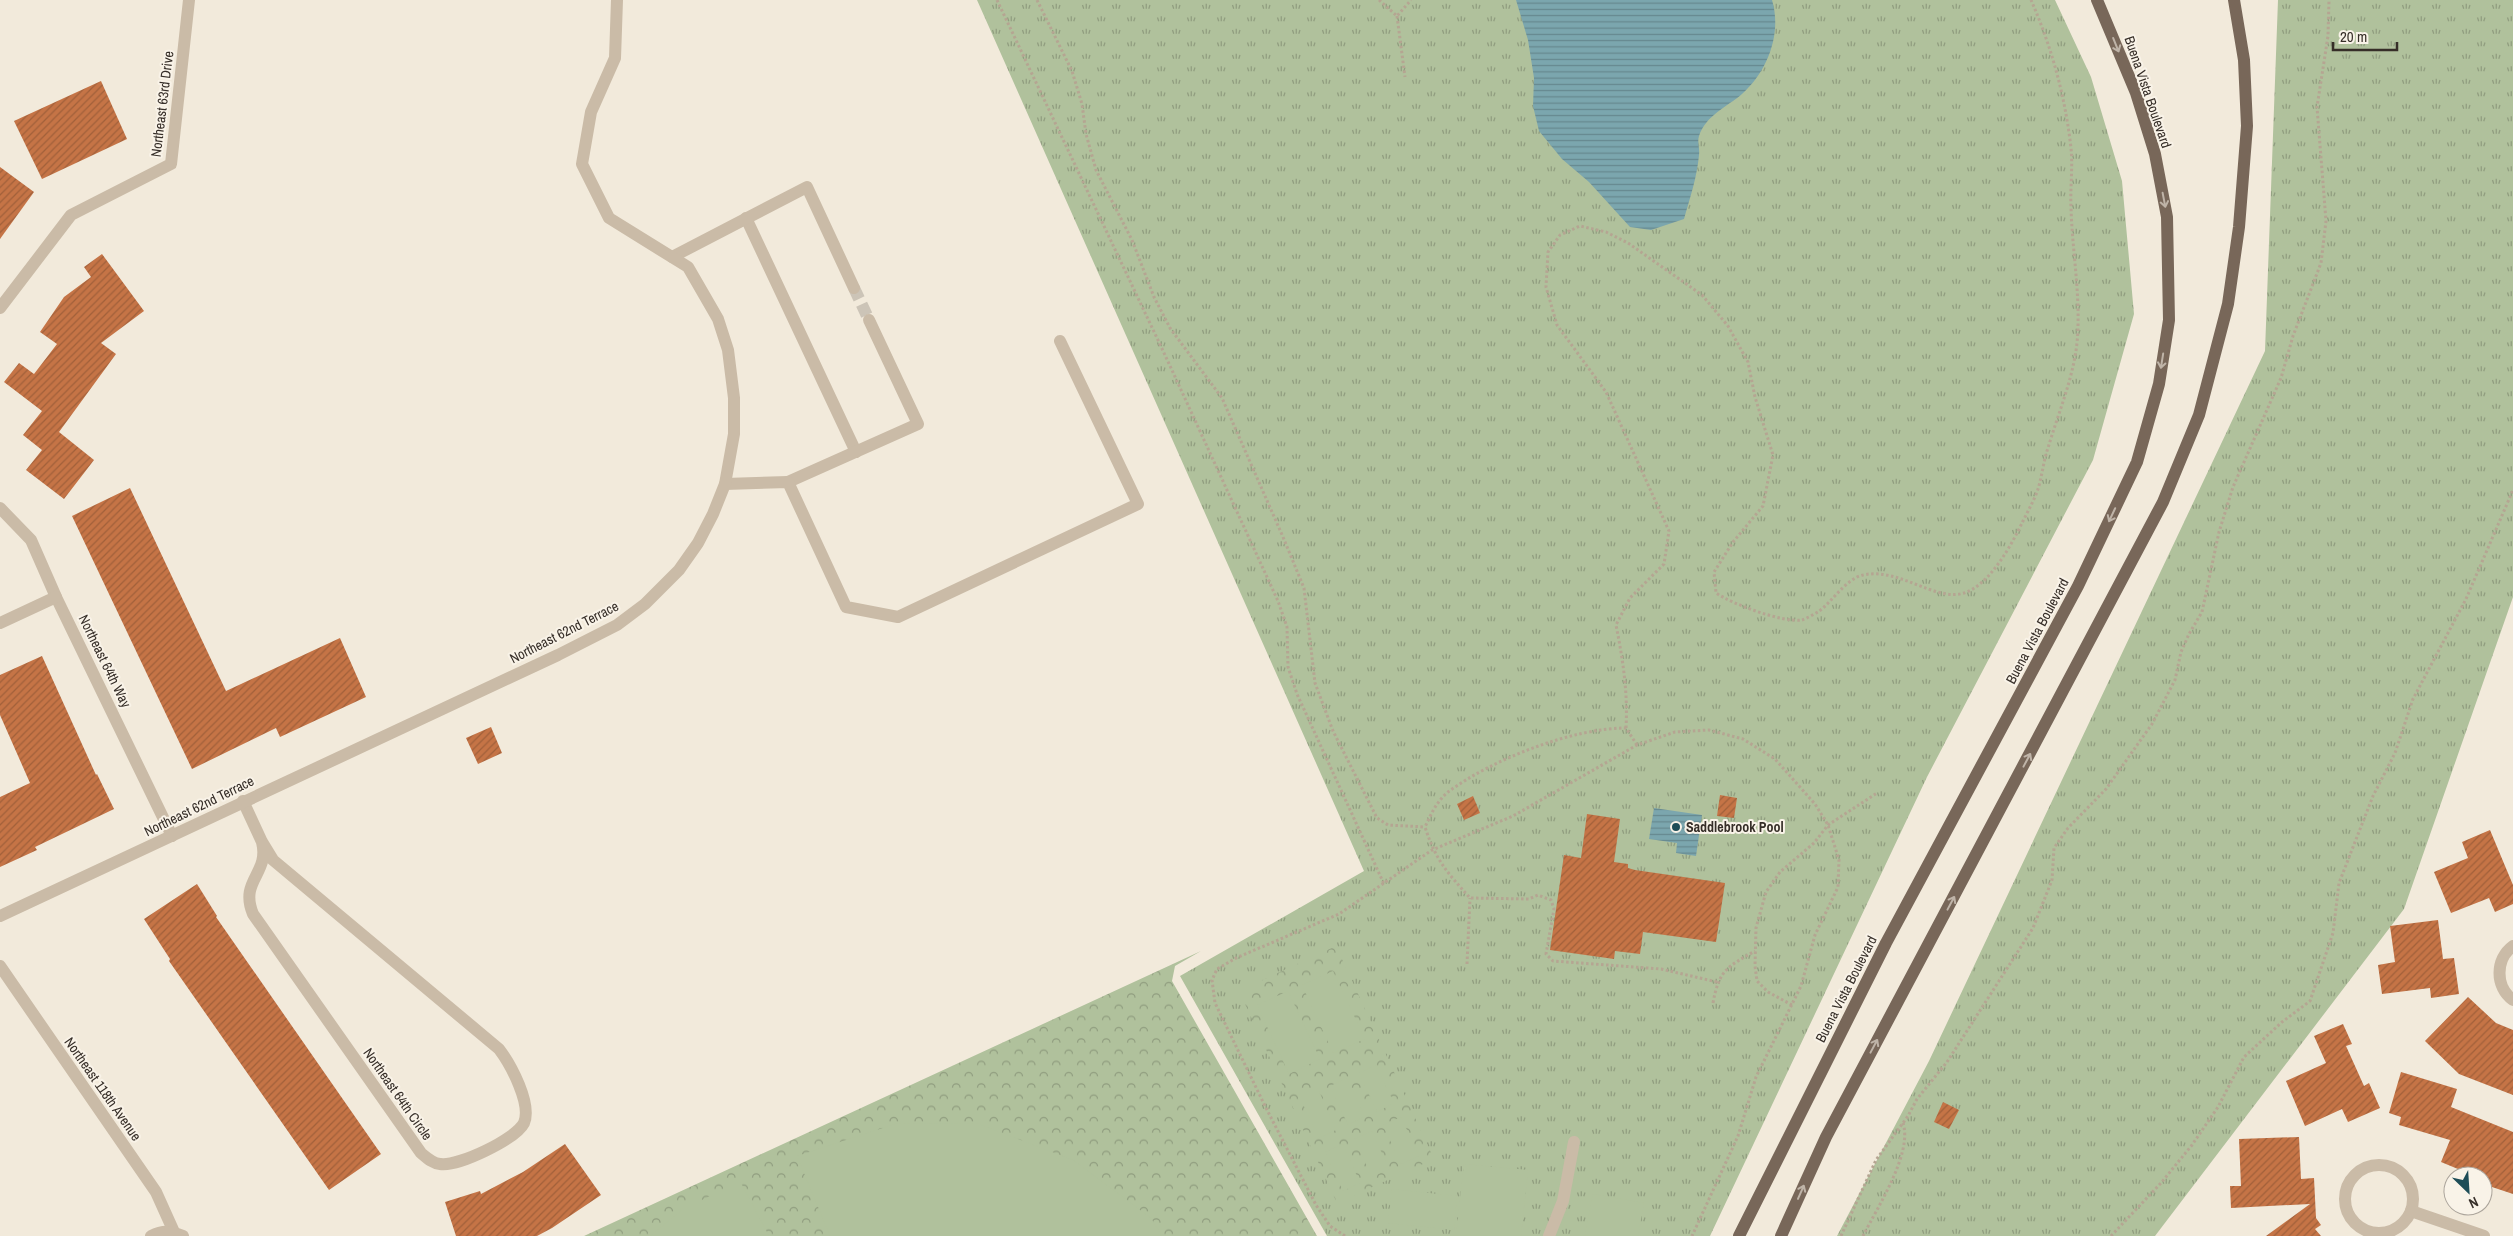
<svg xmlns="http://www.w3.org/2000/svg" width="2513" height="1236" viewBox="0 0 2513 1236" font-family="'Archivo Narrow',sans-serif">
	<style>
		.grass { fill: url(#grass-tufts) }
		.forest { fill: url(#forest-crowns) }
		.pitch { fill: #b0c19c }
		.water { fill: url(#water-rules) }
		.building { fill: url(#building-hatch) }
		.lines { fill: none; stroke-linecap: round; stroke-linejoin: round }
		.minor-tunnel { stroke: #ccc4b7; stroke-width: 12; stroke-dasharray: 12 6; stroke-linecap: butt }
		.path { stroke: #b5a592; stroke-width: 3; stroke-dasharray: 2.5 2.5; stroke-linecap: butt }
		.minor { stroke: #cabba7; stroke-width: 12 }
		.major { stroke: #786759; stroke-width: 12 }
		.oneway { stroke: #bfb4a8 }
		.poi-dot { fill: #1e4d57; stroke: #f9f3e8; stroke-width: 2 }
		.labels { text-anchor: middle; dominant-baseline: central; stroke-width: 4; stroke-linejoin: round; paint-order: stroke }
		.street-label { font-size: 14px; fill: #362e28; stroke: #f9f3e8 }
		.poi-label { font-size: 14px; font-weight: bold; fill: #362e28; stroke: #f9f3e8; text-anchor: start }
	</style>
	<defs>
		<pattern id="grass-tufts" width="24" height="20" patternUnits="userSpaceOnUse" patternTransform="scale(1.25)"><rect width="24" height="20" fill="#b0c19c"/><path d="M3 7l-1-3M5 7V3M7 7l1-3M15 17l-1-3M17 17v-4M19 17l1-3" fill="none" stroke="#909d7f"/></pattern>
		<pattern id="forest-crowns" width="20" height="18" patternUnits="userSpaceOnUse" patternTransform="scale(1.25)"><rect width="20" height="18" fill="#b0c19c"/><path d="M2 6a3 3 0 1 1 6 0M12 15a3 3 0 1 1 6 0" fill="none" stroke="#909d7f"/></pattern>
		<pattern id="water-rules" width="6" height="5" patternUnits="userSpaceOnUse" patternTransform="scale(1.25)"><rect width="6" height="5" fill="#7ba6ae"/><path d="M0 2.5h6" fill="none" stroke="#66888e"/></pattern>
		<pattern id="building-hatch" width="6" height="6" patternUnits="userSpaceOnUse" patternTransform="scale(1.25)"><rect width="6" height="6" fill="#c57446"/><path d="M-1 1l2-2M0 6l6-6M5 7l2-2" fill="none" stroke="#a1603a"/></pattern>
	</defs>
	<rect width="100%" height="100%" fill="#f2eadb"/>
	<g class="grass">
		<polygon points="977,0 2055,0 2091,77 2122,181 2134,314 2093,460 1927,777 1710,1236 1327,1236 1180,976 1364,871"/>
		<polygon points="2278,0 2513,0 2513,597 2404,909 2155,1236 1837,1236 1929,1061 2265,351"/>
	</g>
	<g class="forest">
		<polygon points="1336,946 1434,1159 1337,1203 1239,991"/>
		<polygon points="1201,951 1175,966 1172,981 1317,1236 584,1236"/>
	</g>
	<g class="pitch">
		<polygon points="1333,971 1365,1039 1333,1053 1302,985"/>
		<polygon points="1288,991 1320,1059 1289,1074 1257,1005"/>
		<polygon points="1376,1065 1394,1103 1377,1112 1359,1073"/>
		<polygon points="1347,1078 1365,1116 1348,1125 1330,1086"/>
		<polygon points="1319,1091 1336,1130 1319,1138 1301,1100"/>
		<polygon points="1401,1117 1419,1156 1401,1164 1383,1125"/>
		<polygon points="898,1123 979,1124 1073,1160 1151,1218 1162,1236 830,1236 797,1156"/>
		<polygon points="1372,1131 1389,1169 1372,1177 1354,1139"/>
		<polygon points="1343,1144 1360,1183 1343,1191 1325,1152"/>
		<polygon points="1464,1164 1528,1170 1521,1236 1456,1236"/>
		<polygon points="740,1181 769,1236 650,1236 682,1210"/>
		<polygon points="1392,1189 1457,1196 1454,1230 1388,1223"/>
		<polygon points="1593,1194 1644,1203 1638,1236 1585,1236"/>
	</g>
	<g class="water">
		<path d="M 1516,0 L 1772,0 C 1782,33 1768,71 1742,94 C 1727,107 1706,115 1699,136 C 1697,142 1700,149 1699,155 C 1697,177 1690,198 1684,219 L 1651,230 L 1630,227 L 1589,182 L 1562,159 L 1539,131 L 1533,106 L 1534,78 L 1528,40 Z"/>
		<polygon points="1654,808 1702,815 1696,856 1676,853 1677,843 1649,839"/>
	</g>
	<g class="building">
		<polygon points="101,81 127,139 42,179 14,121"/>
		<polygon points="0,167 34,192 0,239"/>
		<polygon points="102,254 144,311 101,343 116,354 59,432 94,460 64,499 26,470 42,450 23,435 42,411 4,382 19,363 34,374 57,344 40,332 64,297 91,277 84,267"/>
		<polygon points="130,488 226,691 340,638 366,697 280,737 276,728 192,769 72,516"/>
		<polygon points="42,656 96,775 97,774 114,809 35,847 37,850 0,867 0,797 30,783 0,715 0,675"/>
		<polygon points="491,727 502,753 478,764 466,738"/>
		<polygon points="1720,795 1737,798 1734,818 1717,816"/>
		<polygon points="1473,796 1480,813 1464,820 1457,804"/>
		<polygon points="1587,814 1620,819 1614,862 1628,864 1628,868 1635,870 1725,883 1716,942 1643,932 1640,954 1615,951 1614,959 1550,950 1564,855 1581,858"/>
		<polygon points="2490,830 2513,885 2513,904 2495,912 2489,898 2451,913 2434,872 2468,858 2462,842"/>
		<polygon points="197,884 217,916 216,917 381,1154 329,1190 169,961 170,959 144,919"/>
		<polygon points="2438,920 2443,959 2454,958 2459,994 2431,998 2430,988 2382,994 2378,965 2395,962 2390,926"/>
		<polygon points="2468,997 2496,1023 2513,1030 2513,1095 2459,1074 2425,1041"/>
		<polygon points="2343,1024 2352,1044 2346,1046 2364,1086 2369,1083 2380,1108 2348,1122 2342,1109 2305,1126 2286,1081 2326,1063 2314,1036"/>
		<polygon points="2401,1072 2457,1089 2451,1107 2513,1132 2513,1194 2483,1184 2483,1176 2475,1176 2441,1162 2450,1140 2399,1125 2401,1117 2389,1113"/>
		<polygon points="1943,1102 1959,1110 1949,1129 1934,1122"/>
		<polygon points="2299,1137 2301,1179 2314,1178 2316,1218 2321,1225 2315,1229 2321,1236 2266,1236 2310,1204 2231,1208 2230,1186 2241,1186 2239,1139"/>
		<polygon points="565,1144 601,1195 552,1228 537,1236 456,1236 445,1202 480,1191 481,1194 523,1172"/>
	</g>
	<g class="lines">
		<polyline class="minor-tunnel" points="854,288 869,320"/>
		<g class="path">
			<polyline points="997,0 1165,355 1278,601 1287,627 1288,667 1297,694 1384,884"/>
			<polyline points="1037,0 1072,71 1082,104 1086,134 1096,170 1132,240 1154,297 1170,328 1222,398 1283,537 1304,588 1315,683 1333,731 1377,818 1388,825 1425,827"/>
			<polyline points="1379,0 1397,16 1411,0"/>
			<polyline points="1397,16 1405,77"/>
			<path d="M 1626,728 C 1628,693 1623,660 1616,625 L 1630,598 L 1664,564 L 1669,531 L 1606,392 L 1557,325 L 1546,287 L 1548,252 L 1560,235 L 1580,226 L 1606,232 L 1628,243 L 1702,295 L 1728,326 L 1748,362 L 1755,397 L 1773,455 L 1763,506 L 1733,542 L 1714,572 L 1716,593 C 1732,604 1783,623 1802,620 C 1806,619 1814,614 1818,612 C 1831,603 1847,578 1863,575 C 1899,567 1935,602 1964,593 C 1990,585 2012,544 2023,521 C 2028,511 2033,502 2037,492 C 2042,478 2043,462 2048,448 C 2060,407 2078,368 2078,325 C 2079,285 2072,247 2071,207 C 2070,188 2073,168 2071,148 C 2065,96 2052,48 2031,0"/>
			<path d="M 1637,745 L 1626,728 C 1572,728 1491,760 1448,792 C 1437,801 1431,814 1425,827 C 1436,861 1447,872 1470,898 L 1529,899 L 1538,895 L 1551,900 L 1554,909 L 1546,954 L 1553,961 L 1661,969 L 1717,982"/>
			<polyline points="1467,964 1470,898"/>
			<path d="M 1713,1003 C 1719,970 1727,967 1755,951"/>
			<polyline points="1792,1005 1768,992 1757,981 1755,966 1756,928 1766,892 1780,872 1814,843 1828,825 1877,793"/>
			<polyline points="1345,1236 1330,1226 1316,1205 1265,1106 1215,1003 1212,980 1217,969 1236,958 1339,914 1432,850 1513,816 1637,745 1675,732 1709,730 1743,739 1775,759 1815,804 1828,825 1839,860 1838,887 1815,935 1801,986 1756,1077 1738,1136 1692,1236"/>
			<polyline points="1841,1236 1876,1160 1908,1116 1917,1099 1947,1062 2033,928 2052,880 2054,848 2068,828 2106,789 2152,724 2175,680 2181,652 2189,634 2202,612 2219,532 2233,487 2281,378 2293,336 2321,263 2326,221 2317,107 2328,36 2329,0"/>
			<path d="M 1863,1236 C 1877,1208 1913,1153 1903,1123"/>
			<polyline points="2111,1236 2161,1183 2192,1145 2218,1107 2244,1057 2282,1022 2310,1001 2333,933 2339,883 2373,796 2395,753 2413,699 2466,599 2513,490"/>
		</g>
		<g class="minor">
			<polyline points="746,218 856,452"/>
			<polyline points="672,257 807,187 854,288"/>
			<polyline points="0,308 71,215 171,164 189,0"/>
			<polyline points="788,482 918,424 869,320"/>
			<polyline points="725,484 788,482 846,607 898,617 1138,504 1060,341"/>
			<polyline points="0,508 31,540 56,597 172,836"/>
			<polyline points="0,623 56,597"/>
			<path d="M 243,801 L 262,842 L 273,860 L 499,1049 C 511,1065 532,1104 524,1123 C 516,1139 458,1167 440,1164 C 432,1163 427,1158 421,1153 L 253,914 C 239,880 270,874 262,842"/>
			<polyline points="0,916 558,655 617,625 645,604 679,570 698,543 713,514 725,484 734,434 734,398 728,350 718,319 688,267 609,218 582,164 591,112 615,58 617,0"/>
			<path d="M 2513,946 C 2495,959 2495,987 2513,1000"/>
			<polyline points="0,966 156,1192 174,1232"/>
			<circle cx="2379" cy="1199" r="34"/>
			<polyline points="2411,1211 2484,1236"/>
			<path d="M 151,1236 C 163,1230 172,1231 183,1236"/>
			<polyline points="1549,1236 1563,1201 1574,1142"/>
		</g>
		<g class="major">
			<polyline points="1739,1236 1886,943 2078,586 2137,462 2159,384 2169,320 2167,217 2155,154 2136,93 2097,0"/>
			<polyline points="1781,1236 1826,1137 2163,502 2199,415 2228,304 2239,227 2247,126 2244,60 2234,0"/>
		</g>
	</g>
	<defs><path id="oneway-shaft" d="M-6 0H5M1.5-3L5.5 0L1.5 3" fill="none" stroke-width="1.6" stroke-linecap="round" stroke-linejoin="round" transform="scale(1.25)"/></defs>
	<g class="oneway">
		<use href="#oneway-shaft" transform="translate(2116 45) rotate(68)"/>
		<use href="#oneway-shaft" transform="translate(2164 200) rotate(79)"/>
		<use href="#oneway-shaft" transform="translate(2162 361) rotate(99)"/>
		<use href="#oneway-shaft" transform="translate(2112 515) rotate(115)"/>
		<use href="#oneway-shaft" transform="translate(2027 760) rotate(-62)"/>
		<use href="#oneway-shaft" transform="translate(1951 903) rotate(-62)"/>
		<use href="#oneway-shaft" transform="translate(1874 1046) rotate(-62)"/>
		<use href="#oneway-shaft" transform="translate(1801 1192) rotate(-66)"/>
	</g>
	<circle class="poi-dot" cx="1676" cy="827" r="5"/>
	<g class="labels">
		<g class="street-label">
			<text transform="translate(2148 92) rotate(71)">Buena Vista Boulevard</text>
			<text transform="translate(162 104) rotate(-83)">Northeast 63rd Drive</text>
			<text transform="translate(2037 631) rotate(-62)">Buena Vista Boulevard</text>
			<text transform="translate(564 632) rotate(-27)">Northeast 62nd Terrace</text>
			<text transform="translate(105 661) rotate(64)">Northeast 64th Way</text>
			<text transform="translate(199 806) rotate(-26)">Northeast 62nd Terrace</text>
			<text transform="translate(1846 989) rotate(-63)">Buena Vista Boulevard</text>
			<text transform="translate(103 1089) rotate(55)">Northeast 118th Avenue</text>
			<text transform="translate(398 1094) rotate(55)">Northeast 64th Circle</text>
		</g>
		<g class="poi-label">
			<text x="1686" y="827">Saddlebrook Pool</text>
		</g>
	</g>
	<g transform="translate(2468 1191) rotate(155)"><circle r="24" fill="#f9f3e8" stroke="#aba49b"/>
	<path d="M0-4L9 19L0 12L-9 19Z" fill="#1e4d57"/>
	<text y="-8" font-size="14" font-weight="bold" text-anchor="middle" fill="#362e28">N</text>
	</g>
	<path d="M2333 42v8h64v-8" fill="none" stroke="#362e28" stroke-width="2.5"/>
	<text x="2340" y="42" font-size="15" fill="#362e28" stroke="#f9f3e8" stroke-width="4" paint-order="stroke">20 m</text>
</svg>
